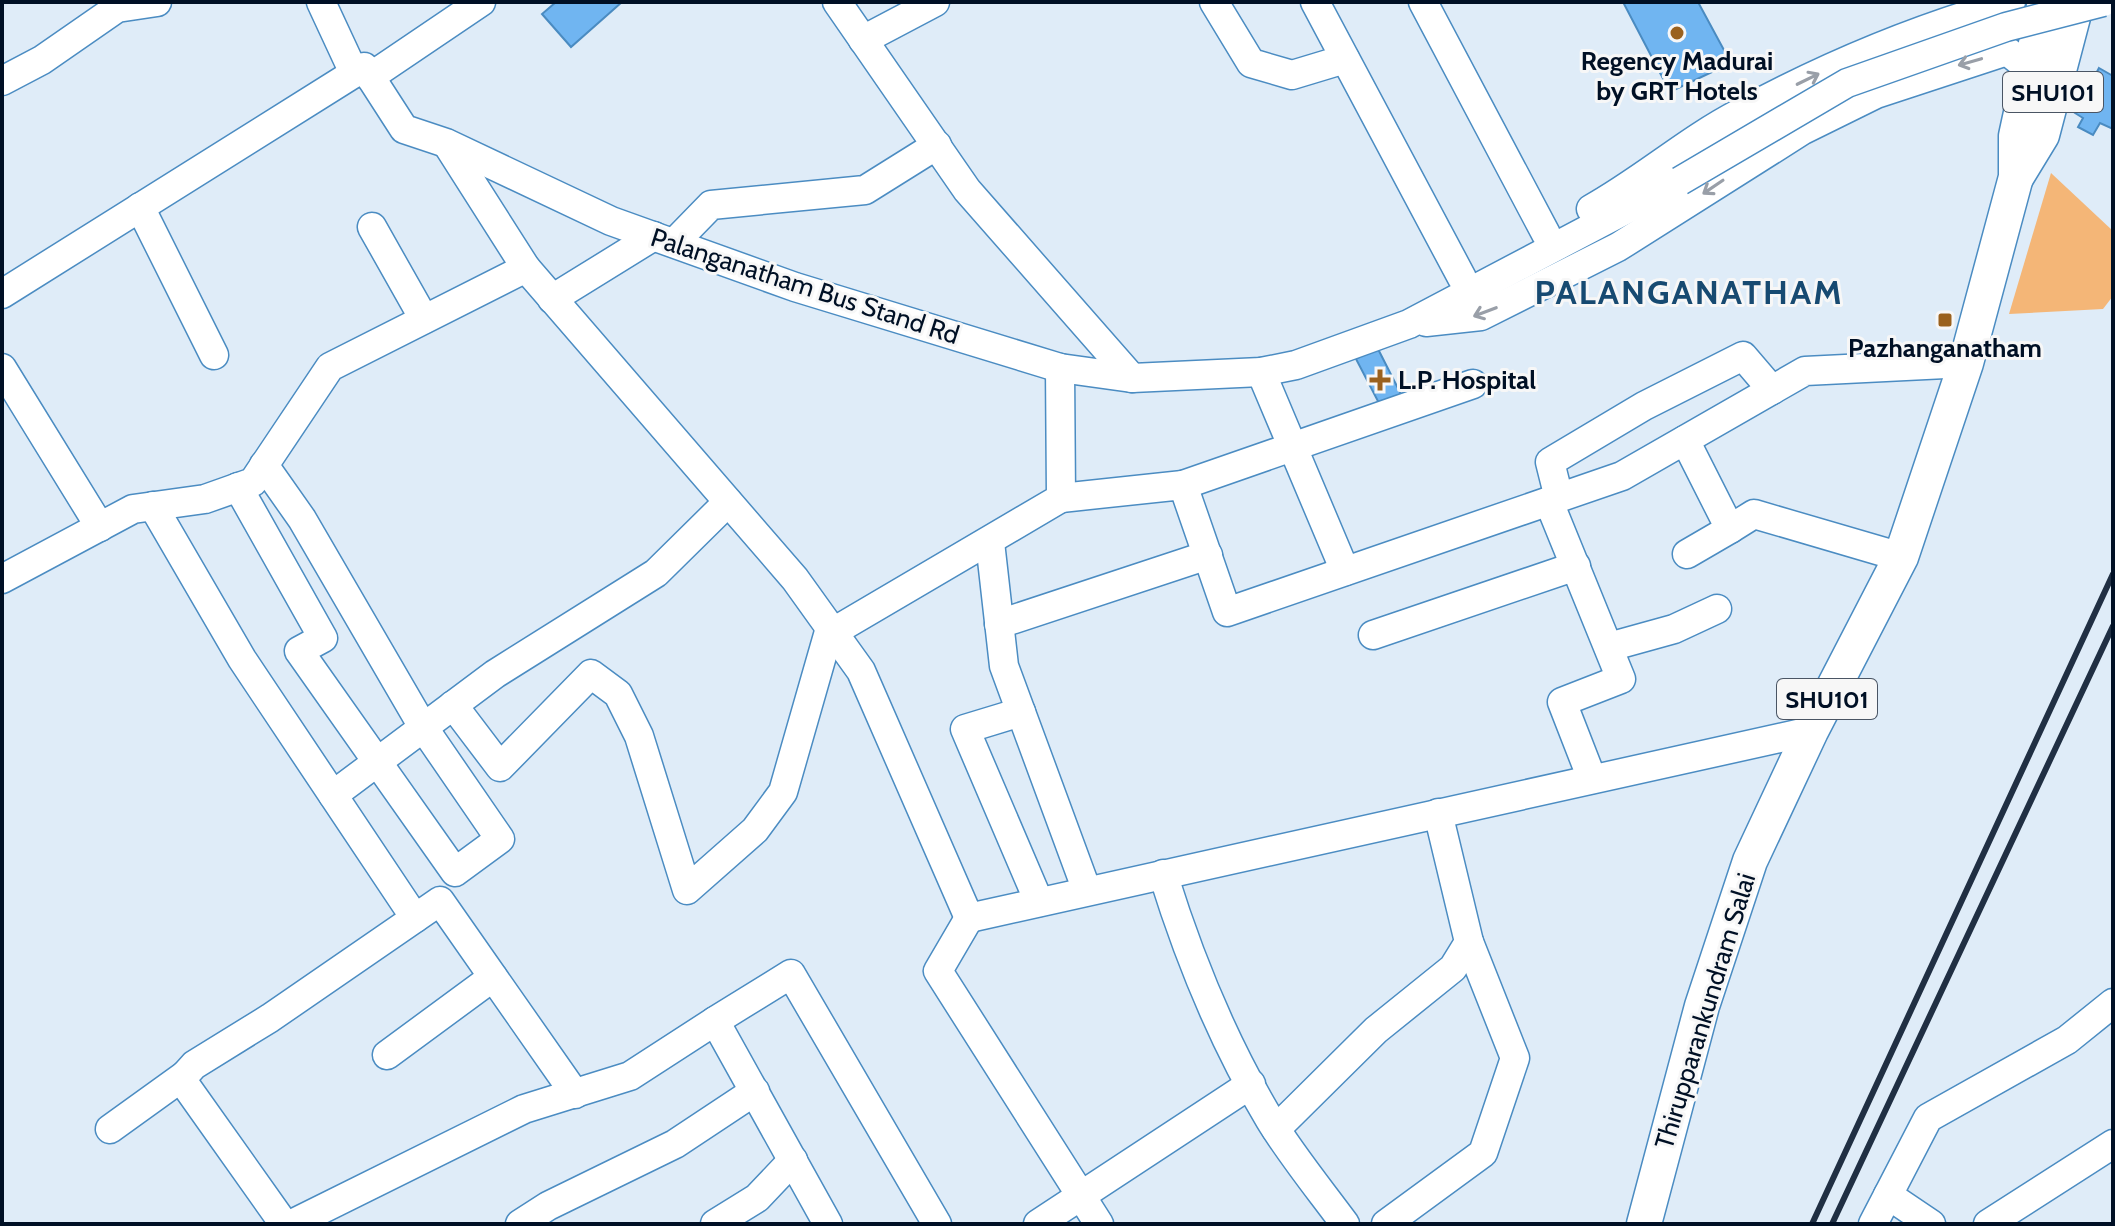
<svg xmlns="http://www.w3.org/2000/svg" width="2115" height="1226" viewBox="0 0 2115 1226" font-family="Cabin,sans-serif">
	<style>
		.green { fill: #f4b677 }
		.building { fill: #70b5f1; stroke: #4a8bc1; stroke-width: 2 }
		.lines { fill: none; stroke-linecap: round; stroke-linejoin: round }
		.minor-casing { stroke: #4b8cc2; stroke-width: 31 }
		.major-casing { stroke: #4b8cc2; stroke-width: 37 }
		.minor { stroke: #fff; stroke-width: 28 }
		.major { stroke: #fff; stroke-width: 34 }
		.rail { stroke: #202f43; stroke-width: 6 }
		.minor-bridge-casing { stroke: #4b8cc2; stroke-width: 31; stroke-linecap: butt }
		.minor-bridge { stroke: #fff; stroke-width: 28 }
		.oneway { stroke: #999fa8 }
		.poi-dot { fill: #9a611e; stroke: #f7f7f7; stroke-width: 3 }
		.labels { text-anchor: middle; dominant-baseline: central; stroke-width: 6; stroke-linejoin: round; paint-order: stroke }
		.shield { fill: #f7f7f7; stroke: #4a5564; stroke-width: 2 }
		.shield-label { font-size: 24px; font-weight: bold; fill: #001025 }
		.poi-label { font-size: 26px; font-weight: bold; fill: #001025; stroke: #f7f7f7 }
		.street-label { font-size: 26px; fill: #001025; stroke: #f7f7f7 }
		.district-label { font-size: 34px; font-weight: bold; letter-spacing: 2px; fill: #174a71; stroke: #f7f7f7 }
	</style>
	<rect width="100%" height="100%" fill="#dfecf8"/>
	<polygon class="green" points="2051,173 2113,231 2113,296 2103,309 2009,314"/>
	<g class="building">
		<polygon points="556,2 622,2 571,47 542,14"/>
		<polygon points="1623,2 1698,2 1731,63 1670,92"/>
		<polygon points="2099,68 2113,76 2113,129 2100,123 2093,135 2078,127 2083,118 2075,113"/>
		<polygon points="1377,347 1403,398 1382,409 1356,359"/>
	</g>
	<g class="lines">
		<defs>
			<g id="minor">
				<polyline points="321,2 354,73"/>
				<polyline points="837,2 967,190 1132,378"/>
				<polyline points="1214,2 1251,63 1292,75 1345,59"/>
				<polyline points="1315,2 1462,278"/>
				<polyline points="1423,2 1546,234"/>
				<polyline points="863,40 935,2"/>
				<polyline points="370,77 481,2"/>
				<polyline points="2,81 42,60 117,8 157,2"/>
				<polyline points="447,144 526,268 795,579 861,671 969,918 1811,731"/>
				<polyline points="140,207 214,355"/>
				<path d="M 1591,209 C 1643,180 1688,140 1740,113 C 1825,67 1918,28 2011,2"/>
				<polyline points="372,227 424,319"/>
				<polyline points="674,243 711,205 865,190 937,145"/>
				<polyline points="2,294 364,67 404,129 446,143 611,221 795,287 1060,368 1132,378 1261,372 1296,365 1409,324 1680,181"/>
				<polyline points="552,299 654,236"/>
				<polyline points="1426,322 1481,316 1618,247 1803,130 1876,94 2007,51 2021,62 2030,82"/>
				<polyline points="2,368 100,527"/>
				<polyline points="1261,372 1345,571"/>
				<polyline points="1685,440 1730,529 1687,554"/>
				<polyline points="1183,485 1473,384"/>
				<polyline points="238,487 323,638 299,651 455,872 500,839 423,727 302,519 264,465"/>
				<polyline points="1061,498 1183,485 1227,612 1622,476 1805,371 1966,363"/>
				<polyline points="1559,498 1550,462 1644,406 1743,356 1772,390"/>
				<polyline points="1549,502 1621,679 1562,702 1592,779"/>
				<polyline points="153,506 242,659 415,918"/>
				<polyline points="1730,529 1754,514 1901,557"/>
				<polyline points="990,542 1004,666 1087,891"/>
				<polyline points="2,579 133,509 205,499 253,482 330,367 526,268"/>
				<polyline points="999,624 1208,555"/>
				<polyline points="833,632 1061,498 1060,368"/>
				<polyline points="1373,635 1576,566"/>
				<polyline points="1609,647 1674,629 1717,609"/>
				<polyline points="453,705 500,767 591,674 618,694 639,736 687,890 755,830 783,792 830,628"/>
				<polyline points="1021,712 965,729 1039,902"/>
				<polyline points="333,795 495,674 656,573 728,502"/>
				<path d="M 1163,874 C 1190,961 1223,1042 1270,1120 C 1292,1156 1320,1190 1345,1224"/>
				<polyline points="969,918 938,971 1099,1224"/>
				<polyline points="715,1021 791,974 937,1224"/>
				<polyline points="387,1055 493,977"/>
				<polyline points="110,1129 185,1075"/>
				<polyline points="1276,1129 1376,1030 1453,968 1469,942 1438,813"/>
				<polyline points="1888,1195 1931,1224"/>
				<polyline points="284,1224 184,1083 185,1075 194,1065 270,1018 440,901 575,1094"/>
				<polyline points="292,1224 524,1109 630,1076 715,1021 828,1224"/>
				<polyline points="520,1224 548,1206 675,1144 755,1091"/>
				<polyline points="715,1224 757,1198 793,1160"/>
				<polyline points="1038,1224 1251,1084"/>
				<polyline points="1386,1224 1483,1153 1515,1058 1469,942"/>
				<polyline points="1873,1224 1928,1118 2067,1040 2113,1003"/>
				<polyline points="1988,1224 2113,1144"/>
			</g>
			<g id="major">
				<polyline points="2017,176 2042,135 2077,2"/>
				<polyline points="1644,1224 1702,1006 1750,861 1811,731 1901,557 1966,363 2016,177 2016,136 2045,2"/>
			</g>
		</defs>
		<use href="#minor" class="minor-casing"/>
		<use href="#major" class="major-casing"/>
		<use href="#minor" class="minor"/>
		<use href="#major" class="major"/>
		<g class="rail">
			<polyline points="1812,1224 2113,574"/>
			<polyline points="1832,1224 2113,626"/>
		</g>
		<defs>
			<polyline id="minor-bridge" points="1680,181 1847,83 2006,27 2103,2"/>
		</defs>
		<use href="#minor-bridge" class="minor-bridge-casing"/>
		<use href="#minor-bridge" class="minor-bridge"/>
	</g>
	<defs><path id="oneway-shaft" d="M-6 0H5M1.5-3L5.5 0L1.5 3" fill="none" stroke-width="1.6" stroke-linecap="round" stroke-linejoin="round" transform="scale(2)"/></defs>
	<g class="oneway">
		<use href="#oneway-shaft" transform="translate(1970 62) rotate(164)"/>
		<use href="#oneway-shaft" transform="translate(1808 79) rotate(-26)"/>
		<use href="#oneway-shaft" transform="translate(1713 187) rotate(146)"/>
		<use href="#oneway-shaft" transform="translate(1485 312) rotate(159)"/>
	</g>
	<g class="poi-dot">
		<circle cx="1677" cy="33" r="8"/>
		<rect x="1937" y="312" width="16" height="16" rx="4"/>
		<path d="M1376 368h8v8h8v8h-8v8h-8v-8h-8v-8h8z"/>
	</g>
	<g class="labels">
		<g class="shield">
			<rect x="2003" y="72" width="100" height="40" rx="6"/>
			<rect x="1777" y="679" width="100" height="40" rx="6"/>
		</g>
		<g class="shield-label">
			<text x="2053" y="92">SHU101</text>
			<text x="1827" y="699">SHU101</text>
		</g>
		<g class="poi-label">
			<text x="1677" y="61">Regency Madurai<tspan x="1677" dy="30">by GRT Hotels</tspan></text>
			<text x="1945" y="348">Pazhanganatham</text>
			<text x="1398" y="380" text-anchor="start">L.P. Hospital</text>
		</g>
		<g class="street-label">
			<text transform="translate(805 286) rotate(18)">Palanganatham Bus Stand Rd</text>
			<text transform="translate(1705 1011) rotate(-73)">Thirupparankundram Salai</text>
		</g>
		<g class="district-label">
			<text x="1689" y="292">PALANGANATHAM</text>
		</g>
	</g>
	<rect width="2115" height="1226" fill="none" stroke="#001025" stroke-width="8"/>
</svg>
